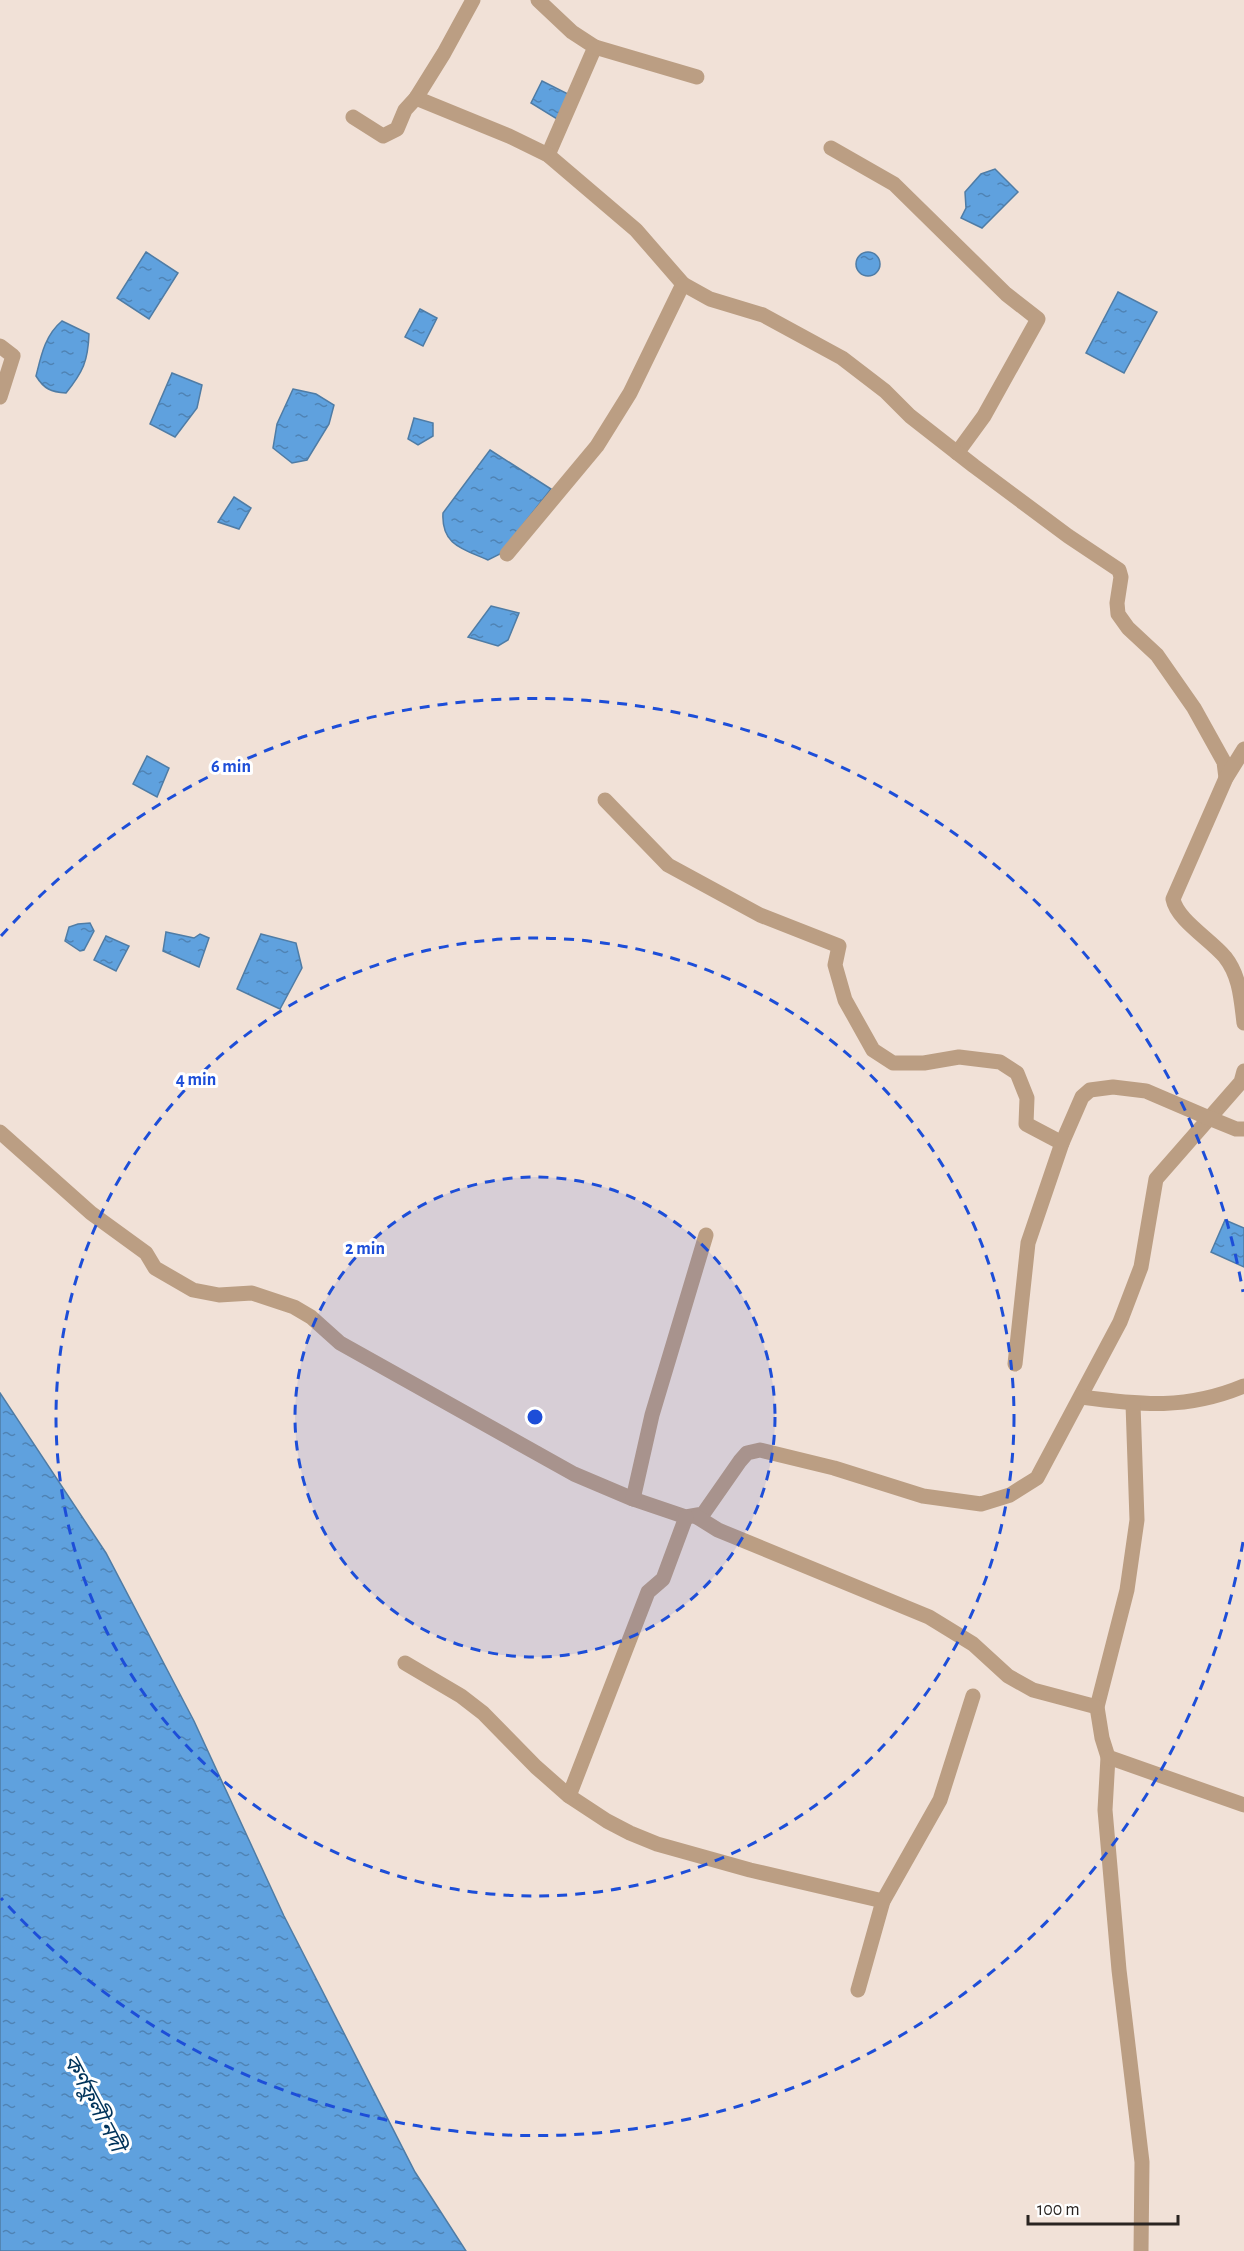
<svg xmlns="http://www.w3.org/2000/svg" width="1244" height="2251" viewBox="0 0 1244 2251" font-family="'Alegreya Sans','Noto Sans Bengali',sans-serif">
	<style>
		.water { fill: url(#water-ripples); stroke: #4f7ca5; stroke-width: 1.5 }
		.lines { fill: none; stroke-linecap: round; stroke-linejoin: round }
		.minor { stroke: #bb9e83; stroke-width: 15 }
		.ring { fill: none; stroke: #1d4ed8; stroke-width: 3; stroke-dasharray: 10 8 }
		.labels { text-anchor: middle; dominant-baseline: central; stroke-width: 6; stroke-linejoin: round; paint-order: stroke }
		.water-label { font-size: 22px; font-style: italic; fill: #00335a; stroke: #fff }
		.centre { fill: #1d4ed8; stroke: #fff; stroke-width: 3 }
		.ring-label { font-size: 18px; text-anchor: middle; font-weight: bold; fill: #1d4ed8; stroke: #fff; stroke-width: 6; stroke-linejoin: round; paint-order: stroke }
	</style>
	<defs>
		<pattern id="water-ripples" width="26" height="14" patternUnits="userSpaceOnUse" patternTransform="scale(1.5)"><rect width="26" height="14" fill="#5fa1de"/><path d="M2 4q2-2 4 0t4 0M15 11q2-2 4 0t4 0" fill="none" stroke="#4f83b4"/></pattern>
	</defs>
	<rect width="100%" height="100%" fill="#f1e1d7"/>
	<g class="water">
		<polygon points="542,81 570,95 557,119 531,103"/>
		<polygon points="995,169 1018,192 982,228 961,218 966,208 965,192 981,174"/>
		<polygon points="146,252 178,273 149,319 117,298"/>
		<circle cx="868" cy="264" r="12"/>
		<polygon points="1118,292 1157,312 1124,373 1086,353"/>
		<polygon points="420,309 437,318 423,346 405,337"/>
		<path d="M 62,321 L 89,334 C 88,361 83,372 66,393 C 51,392 44,389 36,376 C 41,356 45,335 62,321 Z"/>
		<polygon points="172,373 202,385 197,408 175,437 150,424"/>
		<polygon points="293,389 316,394 334,405 329,424 307,460 292,463 273,448 277,424"/>
		<polygon points="414,418 433,423 433,436 418,445 408,439"/>
		<path d="M 490,450 L 551,489 L 500,554 L 488,560 C 463,549 441,545 443,513 Z"/>
		<polygon points="234,497 251,508 239,529 218,522"/>
		<polygon points="491,606 519,613 508,640 498,646 468,637"/>
		<polygon points="147,756 169,768 157,797 133,784"/>
		<polygon points="90,923 94,931 84,950 80,951 65,941 69,927 78,924"/>
		<polygon points="166,932 194,938 200,934 209,938 199,967 163,951"/>
		<polygon points="261,934 296,943 302,968 280,1009 237,989"/>
		<polygon points="106,936 129,946 116,971 94,960"/>
		<polygon points="1225,1220 1244,1228 1244,1267 1211,1252"/>
		<polygon points="0,1393 106,1553 194,1721 284,1916 415,2172 466,2251 0,2251"/>
	</g>
	<g class="lines">
		<g class="minor">
			<polyline points="538,0 572,32 595,47 548,155"/>
			<polyline points="595,47 697,77"/>
			<polyline points="416,98 509,136 548,155 636,230 683,284 630,393 597,446 507,554"/>
			<polyline points="353,117 383,136 397,129 405,110 416,98 444,53 473,0"/>
			<polyline points="831,148 894,184 1006,294 1038,319 984,416 957,453"/>
			<polyline points="683,284 710,299 763,315 842,358 885,391 910,416 974,466 1068,536 1119,570 1121,577 1117,603 1118,614 1128,628 1157,655 1194,708 1224,762 1226,778"/>
			<polyline points="0,346 13,356 0,397"/>
			<path d="M 1244,749 L 1226,778 L 1173,899 C 1177,920 1210,939 1225,957 C 1240,976 1241,999 1244,1023"/>
			<polyline points="605,800 668,865 760,915 839,946 835,965 845,1000 873,1050 893,1063 924,1063 959,1057 1000,1062 1017,1073 1027,1098 1026,1124 1062,1143"/>
			<polyline points="0,1132 91,1213 146,1253 155,1268 193,1290 219,1295 252,1293 294,1307 311,1317 340,1343 574,1474 633,1499 686,1517 703,1514 740,1461 747,1453 760,1450 834,1468 923,1496 981,1504 1010,1495 1037,1478 1120,1322 1141,1267 1156,1179 1241,1082 1244,1071"/>
			<polyline points="1015,1364 1028,1243 1062,1143 1082,1097 1090,1090 1113,1087 1146,1091 1209,1118 1236,1129 1244,1129"/>
			<path d="M 1081,1397 C 1141,1405 1187,1410 1244,1386"/>
			<polyline points="1133,1404 1137,1520 1127,1590 1097,1707 1102,1738 1108,1757 1105,1810 1119,1970 1142,2162 1141,2251"/>
			<polyline points="633,1499 652,1415 706,1235"/>
			<polyline points="697,1517 718,1530 929,1617 973,1644 1008,1676 1033,1690 1097,1707"/>
			<polyline points="405,1663 461,1696 483,1713 536,1767 569,1796 607,1821 630,1833 657,1844 750,1870 883,1901"/>
			<polyline points="1108,1757 1244,1805"/>
			<polyline points="569,1796 648,1592 663,1579 686,1517"/>
			<polyline points="858,1990 883,1901 940,1800 973,1696"/>
		</g>
	</g>
	<circle cx="535" cy="1417" r="240" fill="#1d4ed8" fill-opacity=".12"/>
	<g class="ring">
		<circle cx="535" cy="1417" r="240"/>
		<circle cx="535" cy="1417" r="479"/>
		<path d="M1243 1542A719 719 0 0 1 1 1898M1 936A719 719 0 0 1 1243 1292"/>
	</g>
	<g class="labels">
		<g class="water-label">
			<text transform="translate(94 2103) rotate(62)">কর্ণফুলী নদী</text>
		</g>
	</g>
	<circle cx="535" cy="1417" r="9" class="centre"/>
	<g class="ring-label">
		<text x="231" y="772">6 min</text>
		<text x="196" y="1085">4 min</text>
		<text x="365" y="1254">2 min</text>
	</g>
	<path d="M1028 2215v9h150v-9" fill="none" stroke="#2a2421" stroke-width="3"/>
	<text x="1037" y="2215" font-size="18" fill="#2a2421" stroke="#ffffff" stroke-width="4.5" paint-order="stroke">100 m</text>
</svg>
